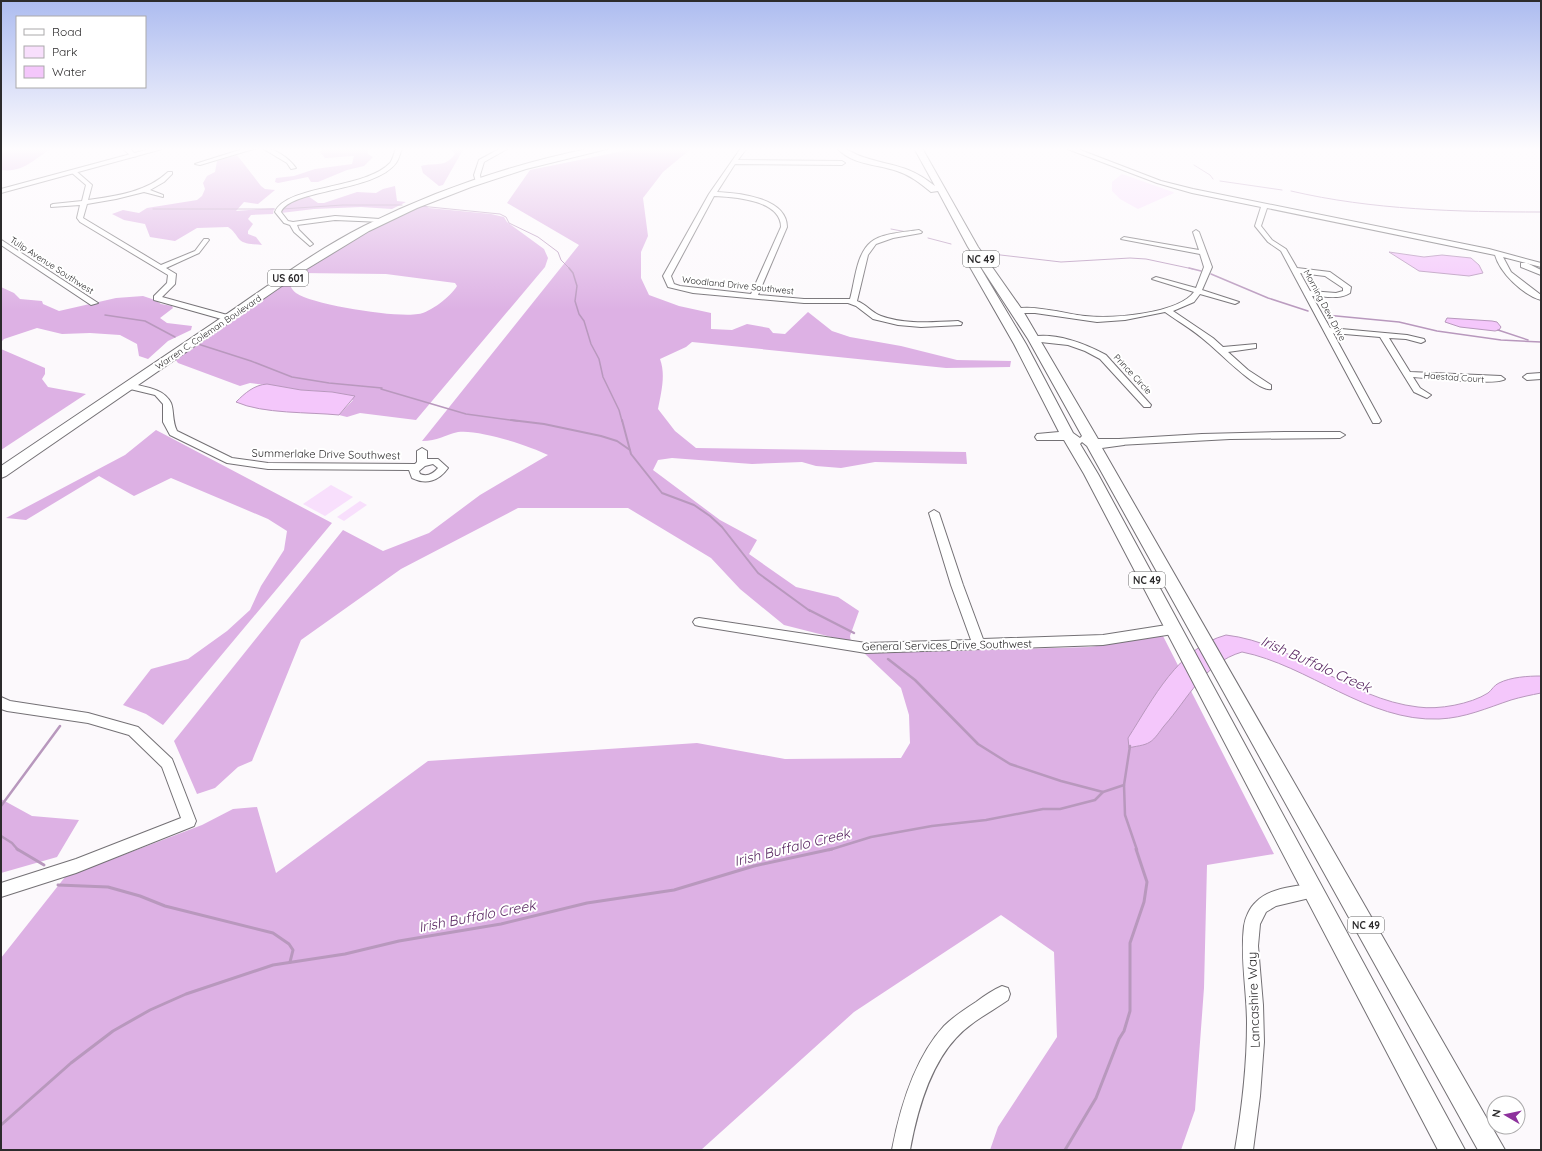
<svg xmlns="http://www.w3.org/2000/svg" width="1542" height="1151" viewBox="0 0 1542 1151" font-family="Quicksand,sans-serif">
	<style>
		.green { fill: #f8dffc }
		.forest { fill: #ddb1e4 }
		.water { fill: #f4c7fb; stroke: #b898bd }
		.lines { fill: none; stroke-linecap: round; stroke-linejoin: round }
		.stream-far4 { stroke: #b898bd; stroke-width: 1 }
		.stream-far3 { stroke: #b898bd; stroke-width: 1.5 }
		.stream-far2 { stroke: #b898bd; stroke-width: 2 }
		.stream-far1 { stroke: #b898bd; stroke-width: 2.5 }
		.stream { stroke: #b898bd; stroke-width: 3 }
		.minor-casing { stroke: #747175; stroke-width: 2 }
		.major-casing { stroke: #747175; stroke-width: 2 }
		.highway-casing { stroke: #747175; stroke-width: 2 }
		.minor { fill: #fff; fill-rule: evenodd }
		.major { fill: #fff; fill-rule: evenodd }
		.highway { fill: #fff; fill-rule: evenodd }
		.labels { text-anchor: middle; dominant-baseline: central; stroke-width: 4; stroke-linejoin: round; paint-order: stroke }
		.far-street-label { font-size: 9px; fill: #2c2b2c; stroke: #fff }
		.shield { fill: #fff; stroke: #6b6b6b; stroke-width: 1 }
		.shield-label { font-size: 10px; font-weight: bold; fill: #2c2b2c }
		.street-label { font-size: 11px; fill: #2c2b2c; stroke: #fff }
		.near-street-label { font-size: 13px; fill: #2c2b2c; stroke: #fff }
		.near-water-label { font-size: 14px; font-style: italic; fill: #531f5c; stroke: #fff }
	</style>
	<rect width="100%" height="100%" fill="#fcf9fc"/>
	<g class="green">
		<polygon points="1122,174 1173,192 1174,193 1138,209 1120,199 1112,191 1112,182"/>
		<polygon points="331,485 353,497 325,516 303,504"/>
		<polygon points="360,501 367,505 344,521 337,517"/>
	</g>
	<g class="forest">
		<path d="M 1,148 L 53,148 C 34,158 25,173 1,170 Z"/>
		<polygon points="324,148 368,148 368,154 373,157 364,166 347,170 318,182 311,182 308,177 278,183 275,182 276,178 294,176 315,169 352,164 354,156 325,158 320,152"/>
		<path d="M 451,148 L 464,148 L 443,185 L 439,186 L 423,173 L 421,166 C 436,162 445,168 455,154 Z"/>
		<path d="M 692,148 L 663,172 L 643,198 L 648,236 L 641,252 L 641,278 L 649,295 L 679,306 L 711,313 L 711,329 L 732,330 L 747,324 L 769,328 L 773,333 L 785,334 L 808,312 L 832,331 L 850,337 L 901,346 L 957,360 L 1011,361 L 1010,367 L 946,368 L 692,342 L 686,347 L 660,359 C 666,375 661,393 658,409 L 675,431 L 696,448 L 966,452 L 967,464 L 875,462 L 841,468 L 816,466 L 802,462 L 752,464 L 672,458 L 658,460 L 653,470 L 720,520 L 757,540 L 749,554 L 796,587 L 838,597 L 859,611 L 850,636 L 851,642 L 784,625 L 740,589 L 711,558 L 628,508 L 518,508 L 401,569 L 301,640 L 252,761 L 238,767 L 215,788 L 197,794 L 174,741 L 343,530 L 383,551 L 429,533 L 480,495 L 548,455 C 530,446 478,429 458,432 C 444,435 438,441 422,441 L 579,245 L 507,203 L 530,170 L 633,149 Z"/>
		<path d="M 237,155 L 261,186 L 265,189 L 275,190 L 258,204 L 244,202 L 236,211 L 274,208 L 273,214 L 251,215 L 248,219 L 253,224 L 248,231 L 248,234 L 256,237 L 262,245 C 255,244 244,245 239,239 C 235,234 234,231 228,227 L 197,228 L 175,241 L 150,237 L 145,224 L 124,220 L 112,214 L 123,210 L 139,213 L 147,208 L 197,200 L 202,196 L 205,189 L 203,183 L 207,176 L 215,172 L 217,161 Z"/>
		<polygon points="395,186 397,201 406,202 392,209 361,207 314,209 281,213 280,211 290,203 308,196 318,203 324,203 357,192 376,193 383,189"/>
		<path d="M 423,204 L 429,208 L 491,214 L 504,217 L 507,222 L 544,249 L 548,258 L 545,267 L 416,420 L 360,413 L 347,417 L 339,415 L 353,400 L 332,392 L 301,390 L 250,383 L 240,386 L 178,363 L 175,359 L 289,280 C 290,285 291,289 296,293 C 313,305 397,318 418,314 C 430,313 451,296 457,286 L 455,283 L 386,274 L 300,273 L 369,230 Z"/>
		<polygon points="1,287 14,293 20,299 42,301 43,304 59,311 116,298 143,296 155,300 161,304 172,306 173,308 160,318 167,323 192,326 191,330 168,341 148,359 139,356 137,344 120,335 90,333 62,334 37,328 4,339 1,342"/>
		<polygon points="1,349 45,368 45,374 42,379 48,387 86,394 1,450"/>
		<polygon points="156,430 332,523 163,725 146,714 123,705 151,669 188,659 227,631 250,610 261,586 284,550 287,531 268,519 171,478 134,496 99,476 26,520 6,518 125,455"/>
		<polygon points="1163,636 1274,854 1207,865 1204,988 1195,1110 1181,1150 990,1150 998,1127 1057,1037 1054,952 1001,915 854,1012 701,1150 1,1150 1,958 65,877 202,825 233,809 257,807 276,873 428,761 697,743 785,759 901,758 910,743 909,715 901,688 864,653 1090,647"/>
		<polygon points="1,799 32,816 79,820 57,857 1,873"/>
	</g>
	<g class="water">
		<polygon points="1389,252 1424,257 1442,255 1471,258 1479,265 1483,273 1469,276 1419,271"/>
		<polygon points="1447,318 1492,321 1497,322 1501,327 1499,330 1495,331 1460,327 1445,322"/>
		<path d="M 267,384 L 301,390 L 332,392 L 355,396 L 339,415 C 309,412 263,414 236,402 C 245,393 254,385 267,384 Z"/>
		<path d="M 1226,635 C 1295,643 1348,699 1418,707 C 1438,710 1471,704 1488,693 C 1492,690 1494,685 1499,683 C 1511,677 1528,676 1541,676 L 1541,693 C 1531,695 1521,697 1511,700 C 1487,708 1465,718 1439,719 C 1368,722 1308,665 1242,652 C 1204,663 1188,699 1164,726 C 1160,731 1155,739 1150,742 C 1144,746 1135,746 1129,748 L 1128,738 C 1153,699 1178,648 1226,635 Z"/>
	</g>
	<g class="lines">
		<g class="stream-far4">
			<polyline points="1194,165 1210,175 1213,179"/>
			<polyline points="1220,181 1282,190"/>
			<path d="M 1291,191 C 1372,210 1458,212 1541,212"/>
			<polyline points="420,206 500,214 506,217 509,223 538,237 558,252 561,260 570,269"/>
			<polyline points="153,209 275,209"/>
			<polyline points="282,209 343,205 402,205"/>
			<polyline points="891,229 907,232"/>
			<polyline points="928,238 951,244"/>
			<polyline points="992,254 1061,262 1130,258 1146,259 1193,269"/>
		</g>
		<g class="stream-far3">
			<polyline points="569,268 573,273 577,286 575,301 579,314 584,321 591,344 599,359 603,377 619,410 622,421"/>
			<polyline points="1189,268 1201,271"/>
			<polyline points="1211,274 1268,298 1308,311"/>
			<polyline points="105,315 145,321 175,337"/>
			<polyline points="1326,315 1399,322 1437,331 1501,340 1541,342"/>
			<polyline points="1498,330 1528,340"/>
			<polyline points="198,344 251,361 292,377 329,383 382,388 381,389 466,414 518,421"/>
		</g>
		<g class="stream-far2">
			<polyline points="511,420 544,424 601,436 617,441 630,450"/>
			<polyline points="622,420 631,454 662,493 694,505 710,516 722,527 758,573 810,611"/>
		</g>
		<g class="stream-far1">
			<polyline points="809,610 854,633"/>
			<polyline points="888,659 915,680 978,744 1010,764 1061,781 1103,792"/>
			<polyline points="1124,785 1125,815 1137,850"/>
			<polyline points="1,806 60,726"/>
			<polyline points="1,836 12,843 18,850"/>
			<polyline points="829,850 871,837 932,826 986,820 1043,809 1060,809 1095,800 1103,792 1124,785 1130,746"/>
		</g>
		<g class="stream">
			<polyline points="17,849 44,865"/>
			<polyline points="58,885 108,887 140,896 165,906 273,933 289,944 293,950 290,962"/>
			<polyline points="1,1125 71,1063 113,1031 150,1010 186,994 273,965 345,954 399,941 501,924 587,903 674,890 754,866 832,849"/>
			<polyline points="1065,1150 1096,1098 1119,1039 1124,1031 1130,1011 1130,943 1144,902 1147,882 1136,849"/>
		</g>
		<defs>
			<g id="minor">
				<polygon points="122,148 129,148 137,156 132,157"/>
				<polygon points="246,148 257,148 200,165 195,164"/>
				<path d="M 262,148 C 275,148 289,158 296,168 L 291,169 L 287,163 Z"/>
				<path d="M 396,148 L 402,148 C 400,153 399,159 396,163 C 375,192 290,189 281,212 L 288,221 L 293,222 L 335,216 L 380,219 L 382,220 L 382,222 L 335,220 L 297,225 L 299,230 L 313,244 L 310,246 L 294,232 L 290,225 L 284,223 L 275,212 C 286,185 366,189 390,163 C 393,159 394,153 396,148 Z"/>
				<polygon points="501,148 509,148 484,162 480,175 481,181 476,182 474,175 479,160"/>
				<path d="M 741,148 L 747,148 L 738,160 L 842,161 L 845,163 L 842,165 L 735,164 L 733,167 L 717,192 C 739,193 787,198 787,227 L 758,295 L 804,299 L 850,299 C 855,282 856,254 871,242 C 882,233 906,232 919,230 L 922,232 L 921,233 L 893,238 L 876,244 L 868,255 L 857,301 C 866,304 872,313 881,316 C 906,325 932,322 958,321 L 962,323 L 961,325 L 921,327 L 898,325 L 873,319 L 856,306 L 848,303 L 804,303 L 693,293 L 668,287 L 663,276 L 709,194 ZM 714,196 C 735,197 781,200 781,227 L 751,294 L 680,286 L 674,284 L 671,276 Z"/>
				<path d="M 1065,148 L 1075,148 L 1161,181 L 1193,189 L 1489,249 L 1541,263 L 1541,267 L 1503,257 L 1511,272 L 1541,295 L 1541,300 C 1523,295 1500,273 1495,255 L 1267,208 L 1261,226 L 1272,240 L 1286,249 L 1297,268 L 1330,272 L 1351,287 L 1350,293 C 1340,300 1324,296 1312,296 L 1330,328 L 1407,335 L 1424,339 L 1425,341 L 1421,343 L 1406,339 L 1389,338 L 1410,372 L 1501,376 L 1505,379 C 1498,386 1427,378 1413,377 L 1420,388 L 1431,395 L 1427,398 L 1414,392 L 1380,337 L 1333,333 L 1381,421 L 1379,423 L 1373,423 L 1281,251 L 1268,242 L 1255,226 L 1261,207 L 1192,193 L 1157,183 ZM 1300,273 L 1325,276 L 1343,288 L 1343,291 L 1336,293 L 1310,291 Z"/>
				<path d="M 72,171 L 76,171 L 92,185 L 88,200 C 116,196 147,192 168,172 L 172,172 L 172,174 L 164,182 L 150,190 L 163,195 L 163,197 L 144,192 L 116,199 L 87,204 L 83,218 L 161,265 L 195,251 L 204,239 L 208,239 L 209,240 L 199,253 L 166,268 L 176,274 L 175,284 L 162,297 L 231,316 L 231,320 L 225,320 L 154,300 L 154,296 L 167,283 L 168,275 L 80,222 L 77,218 L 80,205 L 51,207 L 51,205 L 53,204 L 82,201 L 86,185 L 72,173 Z"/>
				<path d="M 1196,230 L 1199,232 L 1212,267 L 1202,290 L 1239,302 L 1235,304 L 1200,294 L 1194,302 L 1173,311 L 1213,338 L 1223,347 L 1256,344 L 1256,348 L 1228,352 L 1248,370 L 1271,385 L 1271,389 C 1258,392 1219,352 1208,343 C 1195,331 1179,322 1165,312 L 1125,320 L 1097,322 L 1035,313 L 1017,313 L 1013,311 C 1023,302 1071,315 1085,316 C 1111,319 1178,314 1194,292 L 1152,279 L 1156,277 L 1196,288 L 1204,267 L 1200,254 L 1121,239 L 1124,237 L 1199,250 L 1193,232 Z"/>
				<polygon points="1,240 3,241 98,303 91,305 1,245"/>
				<polygon points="1521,263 1527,263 1541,270 1541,275 1521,267"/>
				<path d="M 1031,337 C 1055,332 1086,344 1106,355 L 1151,405 L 1150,407 L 1144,407 L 1100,359 L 1085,351 L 1068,345 L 1031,341 Z"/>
				<polygon points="1541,373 1541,379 1527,380 1523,377 1527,374"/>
				<path d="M 129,383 C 144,387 164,388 171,403 C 174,410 172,421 177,431 L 232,458 L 268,463 L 415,464 L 417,462 L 417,451 L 422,448 L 427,451 L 427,459 L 438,459 L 448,468 C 439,481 426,485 412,478 L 409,470 L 268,469 L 227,463 L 170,435 L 163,422 L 163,404 L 155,395 L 126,388 L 125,386 ZM 433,464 L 438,468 C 433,474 427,477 420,474 L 419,471 L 425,466 Z"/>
				<polygon points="1285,432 1340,432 1345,435 1340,438 1230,439 1119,445 1114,442 1119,439 1202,434"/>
				<polygon points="934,510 939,513 963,585 983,639 1103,635 1173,624 1177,626 1179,629 1177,632 1173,634 1103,645 866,653 699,626 695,625 693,622 695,619 699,618 866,643 971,640 951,585 929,513"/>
				<polygon points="1,697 10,701 88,713 138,727 172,759 196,821 194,826 76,873 1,897 1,883 76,859 181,818 162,767 129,735 88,723 7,711 1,709"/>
				<path d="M 1313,884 L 1318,886 L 1320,891 L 1318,896 L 1276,906 L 1266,912 L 1260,924 L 1258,946 L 1263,1005 L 1264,1042 L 1260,1096 L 1253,1150 L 1235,1150 C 1242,1108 1247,1066 1247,1023 C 1247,991 1240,958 1244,926 C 1245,918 1250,907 1256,902 C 1269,888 1295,886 1313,884 Z"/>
				<path d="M 1002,986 L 1008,988 L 1010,994 L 1008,1000 C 991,1012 970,1022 956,1038 C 929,1067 917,1112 910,1150 L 892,1150 C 900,1108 914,1059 944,1026 C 953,1017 965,1009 976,1002 C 984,996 993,990 1002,986 Z"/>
			</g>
			<polygon id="major" points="153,148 166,148 1,193 1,189"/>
			<g id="highway">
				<path d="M 592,148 L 611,148 L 526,169 L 471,187 L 417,208 L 369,231 L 305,270 L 6,476 L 1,478 L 1,466 C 72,418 144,370 215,322 C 264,289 311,253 364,226 C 436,190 513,164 592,148 Z"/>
				<path d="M 837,148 C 849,148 852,154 863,157 C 893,167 907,164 935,186 L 914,148 L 922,148 L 978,247 L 1023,311 L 1098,439 L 1124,439 L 1126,442 L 1124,445 L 1102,448 L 1505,1150 L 1478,1150 L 1087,446 L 1082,442 L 1080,444 L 1098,474 L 1465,1150 L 1438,1150 L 1084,474 L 1064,440 L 1037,440 L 1035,437 L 1037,434 L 1059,432 L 1014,344 L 970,267 L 971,265 L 975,264 L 980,267 L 1026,344 L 1073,433 L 1080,438 L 1082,436 L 1028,339 L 968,247 L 938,191 L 931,192 C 920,183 910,175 897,171 C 877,164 852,165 837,148 Z"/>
			</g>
		</defs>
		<use href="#minor" class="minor-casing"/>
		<use href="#major" class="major-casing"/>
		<use href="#highway" class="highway-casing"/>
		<use href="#minor" class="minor"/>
		<use href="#major" class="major"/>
		<use href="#highway" class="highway"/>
	</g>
	<linearGradient id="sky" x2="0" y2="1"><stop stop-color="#adbcf0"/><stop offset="0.48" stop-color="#fefcfe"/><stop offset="1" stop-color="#fefcfe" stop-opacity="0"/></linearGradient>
	<rect width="1542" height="310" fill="url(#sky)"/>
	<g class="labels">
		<g class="far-street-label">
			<text transform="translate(52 265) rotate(33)">Tulip Avenue Southwest</text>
			<text transform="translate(738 285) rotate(6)">Woodland Drive Southwest</text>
			<text transform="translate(1325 305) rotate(62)">Morning Dew Drive</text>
			<text transform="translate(208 332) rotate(-34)">Warren C. Coleman Boulevard</text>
			<text transform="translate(1133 374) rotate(47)">Prince Circle</text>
			<text transform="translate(1454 377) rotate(4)">Haestad Court</text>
		</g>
		<g class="shield">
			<rect x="963" y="251" width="36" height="16" rx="3"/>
			<rect x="268" y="270" width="40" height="16" rx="3"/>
			<rect x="1129" y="572" width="36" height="16" rx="3"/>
			<rect x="1348" y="917" width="36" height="16" rx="3"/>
		</g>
		<g class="shield-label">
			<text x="981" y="259">NC 49</text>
			<text x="288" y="278">US 601</text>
			<text x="1147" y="580">NC 49</text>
			<text x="1366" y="925">NC 49</text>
		</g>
		<g class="street-label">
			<text transform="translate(326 454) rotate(1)">Summerlake Drive Southwest</text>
			<text transform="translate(947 645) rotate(-1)">General Services Drive Southwest</text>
		</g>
		<g class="near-street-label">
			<text transform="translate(1253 1000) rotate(-92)">Lancashire Way</text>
		</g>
		<g class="near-water-label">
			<text transform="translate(1316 664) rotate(24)">Irish Buffalo Creek</text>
			<text transform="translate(792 847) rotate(-14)">Irish Buffalo Creek</text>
			<text transform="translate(477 916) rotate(-11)">Irish Buffalo Creek</text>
		</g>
	</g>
	<rect width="1542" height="1151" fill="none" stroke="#2c2b2c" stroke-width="4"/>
	<rect x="16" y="16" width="130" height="72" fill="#ffffff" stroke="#abaaab"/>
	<rect x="24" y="29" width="20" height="6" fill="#ffffff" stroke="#abaaab"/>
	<text x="52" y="36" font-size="12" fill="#2c2b2c">Road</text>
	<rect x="24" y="46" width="20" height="12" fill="#f8dffc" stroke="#abaaab"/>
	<text x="52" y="56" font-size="12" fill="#2c2b2c">Park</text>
	<rect x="24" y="66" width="20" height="12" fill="#f4c7fb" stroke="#abaaab"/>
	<text x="52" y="76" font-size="12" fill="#2c2b2c">Water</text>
	<g transform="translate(1506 1115) rotate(279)"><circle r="19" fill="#ffffff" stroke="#abaaab"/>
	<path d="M0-3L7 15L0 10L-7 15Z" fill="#8e329d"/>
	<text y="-6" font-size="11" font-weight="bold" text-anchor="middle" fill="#2c2b2c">N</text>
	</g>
</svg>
